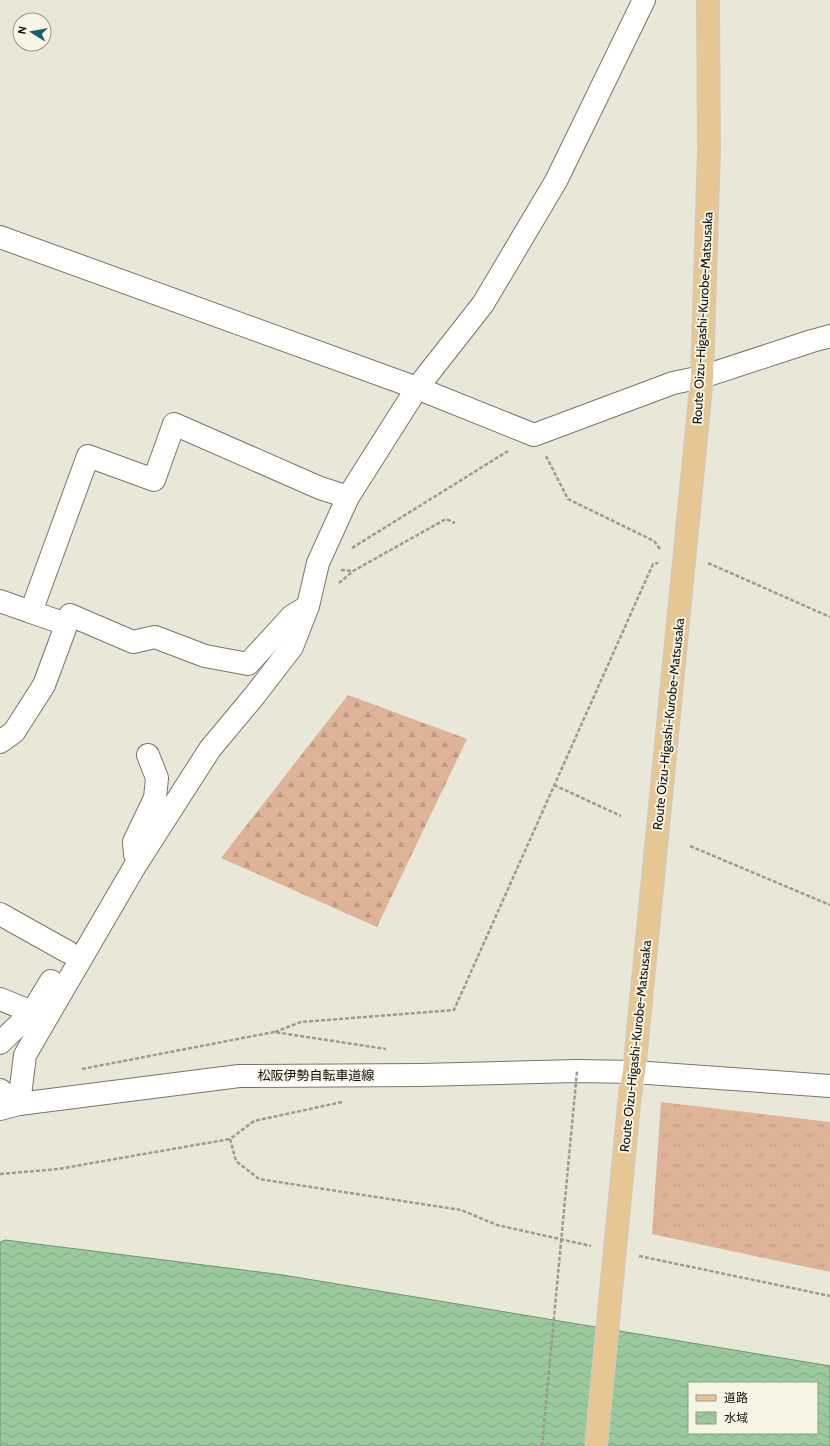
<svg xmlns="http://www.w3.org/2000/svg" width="830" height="1446" viewBox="0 0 830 1446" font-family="Cabin,'Noto Sans JP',sans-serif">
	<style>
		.grass { fill: url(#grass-tufts) }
		.forest { fill: url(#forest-firs) }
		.water { fill: url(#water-waves); stroke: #709272; fill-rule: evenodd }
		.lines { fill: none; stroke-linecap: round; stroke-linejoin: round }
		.minor-casing { stroke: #787668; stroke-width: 24 }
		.major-casing { stroke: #cbcbca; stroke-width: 24 }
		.path { stroke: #9d9b90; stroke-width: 2.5; stroke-dasharray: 4 2; stroke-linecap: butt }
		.minor { stroke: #fff; stroke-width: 22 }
		.major { stroke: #e6c693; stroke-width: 22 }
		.major-bridge-casing { stroke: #cbcbca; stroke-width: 24; stroke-linecap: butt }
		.path-bridge { stroke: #9d9b90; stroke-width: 2.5; stroke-dasharray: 4 2; stroke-linecap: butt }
		.major-bridge { stroke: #e6c693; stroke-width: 22 }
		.labels { text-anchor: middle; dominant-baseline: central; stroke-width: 4; stroke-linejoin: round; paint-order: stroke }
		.street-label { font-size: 13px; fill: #12110c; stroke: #f6f4e5 }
	</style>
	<defs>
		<pattern id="grass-tufts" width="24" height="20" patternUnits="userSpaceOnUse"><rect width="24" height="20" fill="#dfb398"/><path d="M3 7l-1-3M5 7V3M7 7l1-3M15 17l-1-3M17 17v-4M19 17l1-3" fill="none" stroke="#be9982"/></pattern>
		<pattern id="forest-firs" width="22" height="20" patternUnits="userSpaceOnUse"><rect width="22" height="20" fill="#dfb398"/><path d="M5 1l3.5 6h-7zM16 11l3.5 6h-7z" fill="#be9982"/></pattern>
		<pattern id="water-waves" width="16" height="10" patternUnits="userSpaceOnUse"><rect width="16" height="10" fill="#99c99d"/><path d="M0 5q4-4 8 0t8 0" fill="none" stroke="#83ac86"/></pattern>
	</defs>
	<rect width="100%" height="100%" fill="#e9e7d8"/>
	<polygon class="grass" points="661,1102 830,1122 830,1272 652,1234"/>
	<polygon class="forest" points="348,695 467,739 377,927 221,858"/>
	<path class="water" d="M 5,1240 L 283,1275 L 830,1366 L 830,1446 L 0,1446 L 0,1242 ZM 689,1383 L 817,1383 L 817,1433 L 689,1433 Z"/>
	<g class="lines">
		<defs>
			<g id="minor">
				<polyline points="0,237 417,388 534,435 673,383 702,377 812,341 830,336"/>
				<polyline points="0,601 31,612"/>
				<polyline points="66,624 31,612 88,456 154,480 174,424 320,488 348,497"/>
				<polyline points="0,742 14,732 44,685 70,615 133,642 155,637 205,656 248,664 292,616 307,607"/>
				<polyline points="135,854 134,842 155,798 157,778 148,755"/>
				<polyline points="0,914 68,952"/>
				<polyline points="0,999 32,1012"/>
				<polyline points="0,1043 32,1012 51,981"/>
				<polyline points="0,1090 19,1104"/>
				<polyline points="19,1104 25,1055 135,866 210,749 255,695 292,647 308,606 318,563 348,497 417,388 483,304 556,181 644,0"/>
				<polyline points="0,1109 19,1104 239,1076 421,1075 577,1071 634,1072 830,1086"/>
			</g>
			<polyline id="major" points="630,1094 634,1072 702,377 709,149 708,0"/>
		</defs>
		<use href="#minor" class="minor-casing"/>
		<use href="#major" class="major-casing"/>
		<g class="path">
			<polyline points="546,456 568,499 654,541 660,549"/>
			<polyline points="352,548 508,451"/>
			<polyline points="708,563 830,617"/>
			<polyline points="341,570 352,571"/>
			<polyline points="339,583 353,571 446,519 455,523"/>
			<polyline points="554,785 621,816"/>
			<polyline points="690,846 830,905"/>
			<polyline points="275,1032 301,1022 454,1010 653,564 658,563"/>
			<polyline points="82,1069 274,1032 386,1049"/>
			<polyline points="342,1102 254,1121 230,1139 236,1161 259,1179 461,1210 497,1225 591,1246"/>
			<polyline points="0,1174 58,1169 230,1139"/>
			<polyline points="639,1256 830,1296"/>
		</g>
		<use href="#minor" class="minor"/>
		<use href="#major" class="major"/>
		<defs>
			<polyline id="major-bridge" points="596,1446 630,1094"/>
		</defs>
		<use href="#major-bridge" class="major-bridge-casing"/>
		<polyline class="path-bridge" points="542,1446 577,1071"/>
		<use href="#major-bridge" class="major-bridge"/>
	</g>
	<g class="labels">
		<g class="street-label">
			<text transform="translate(702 318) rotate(-87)">Route Oizu-Higashi-Kurobe-Matsusaka</text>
			<text transform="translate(668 724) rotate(-84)">Route Oizu-Higashi-Kurobe-Matsusaka</text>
			<text transform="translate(635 1046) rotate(-84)">Route Oizu-Higashi-Kurobe-Matsusaka</text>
			<text x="316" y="1075">松阪伊勢自転車道線</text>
		</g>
	</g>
	<rect x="688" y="1382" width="130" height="52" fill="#f6f4e5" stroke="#9b998e"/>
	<rect x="696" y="1395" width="20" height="6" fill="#e6c693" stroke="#9b998e"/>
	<text x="724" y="1402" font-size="12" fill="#12110c">道路</text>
	<rect x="696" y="1412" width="20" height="12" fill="url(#water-waves)" stroke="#9b998e"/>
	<text x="724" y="1422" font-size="12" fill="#12110c">水域</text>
	<g transform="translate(32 32) rotate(281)"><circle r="19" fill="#f6f4e5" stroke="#9b998e"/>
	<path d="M0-3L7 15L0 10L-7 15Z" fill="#185f70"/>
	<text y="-6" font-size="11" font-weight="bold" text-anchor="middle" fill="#12110c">N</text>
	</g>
</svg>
